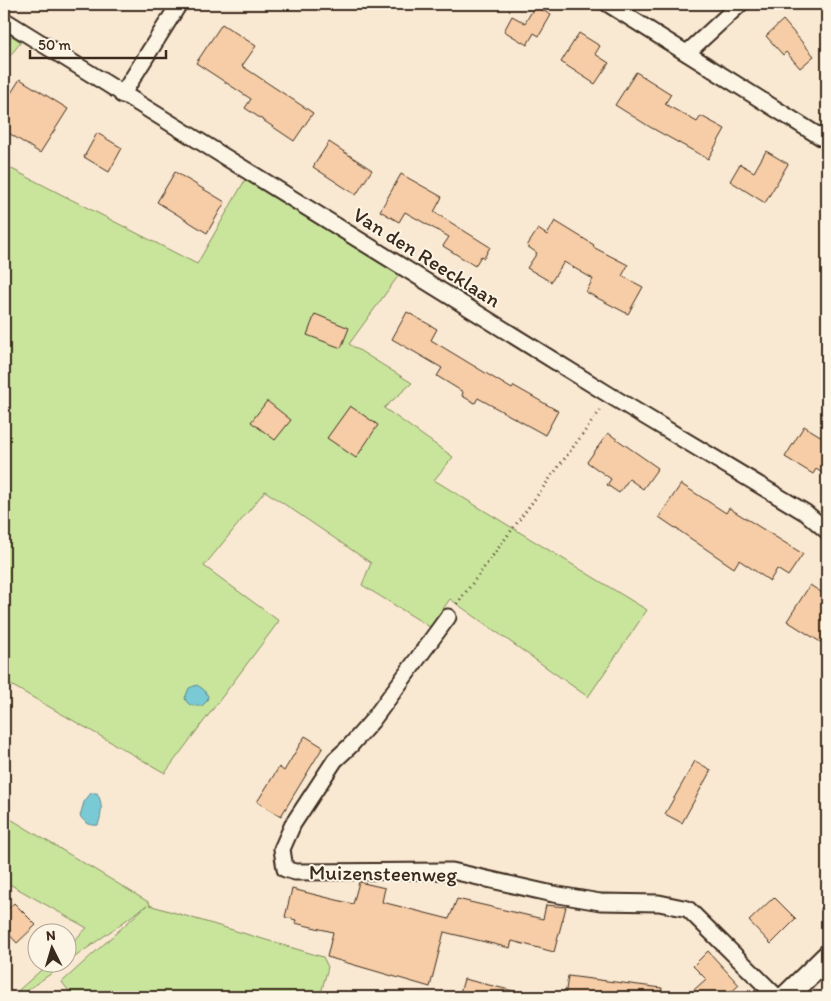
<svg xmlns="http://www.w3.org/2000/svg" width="831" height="1001" viewBox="0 0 831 1001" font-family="Itim,sans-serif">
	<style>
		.green { fill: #c9e59c; stroke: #82885d }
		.water { fill: #7acad6; stroke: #618a8c }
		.building { fill: #f6cda6; stroke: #3b2a1e }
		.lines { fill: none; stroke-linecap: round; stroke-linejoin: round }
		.street-casing { stroke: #3b2a1e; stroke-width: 19 }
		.secondary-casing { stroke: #3b2a1e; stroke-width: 26 }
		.path { stroke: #3b2a1e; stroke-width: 3; stroke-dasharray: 1 4; stroke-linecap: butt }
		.street { stroke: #fcf5e5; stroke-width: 15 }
		.secondary { stroke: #fcf5e5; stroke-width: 22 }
		.labels { text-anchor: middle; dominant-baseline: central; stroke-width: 4; stroke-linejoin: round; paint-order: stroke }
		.street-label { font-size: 21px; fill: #3b2a1e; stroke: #fcf5e5 }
	</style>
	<rect width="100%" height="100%" fill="#fae9d2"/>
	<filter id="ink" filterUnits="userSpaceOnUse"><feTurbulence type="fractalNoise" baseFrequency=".02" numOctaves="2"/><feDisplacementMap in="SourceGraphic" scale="10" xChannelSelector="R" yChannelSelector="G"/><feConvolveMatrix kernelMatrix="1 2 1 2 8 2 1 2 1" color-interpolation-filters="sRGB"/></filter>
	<g filter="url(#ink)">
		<g class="green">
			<polygon points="4,31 21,42 4,63"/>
			<polygon points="4,165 197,264 245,180 399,275 349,344 412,383 384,408 453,457 434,480 647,610 588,697 450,599 430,627 362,585 371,563 265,491 204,566 279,621 165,773 4,681"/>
			<polygon points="4,815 150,903 149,905 323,957 328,967 320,997 69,997 68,990 62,982 147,905 68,962 68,946 87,928 4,881"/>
			<polygon points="48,964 65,964 17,997 11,997"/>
		</g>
		<g class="water">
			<path d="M 197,685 L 203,689 L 208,696 L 207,701 L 202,706 C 194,706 188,707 185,698 L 189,688 Z"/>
			<path d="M 91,793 L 97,793 C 103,803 102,814 98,825 C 90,826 85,823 80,816 L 84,802 Z"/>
		</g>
		<g class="building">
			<polygon points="535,6 551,15 539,36 534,33 527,45 504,31 512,16 525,23"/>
			<polygon points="783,20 814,56 800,68 786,52 783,55 766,36"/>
			<polygon points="222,24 256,46 242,66 313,113 294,141 245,108 251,99 196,63"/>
			<polygon points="579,33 600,46 595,54 609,63 595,84 561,62"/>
			<polygon points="636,72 671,94 665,104 697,122 701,116 725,129 708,159 650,127 615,105"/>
			<polygon points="20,79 68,109 40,153 4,130 4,104"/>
			<polygon points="97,133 122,148 109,172 84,157"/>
			<polygon points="329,142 372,170 356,195 313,167"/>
			<polygon points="766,151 788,164 765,203 730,181 740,164 754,172"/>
			<polygon points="175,172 225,202 207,233 157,202"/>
			<polygon points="401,174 442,197 434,212 490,247 484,258 481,256 475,266 443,246 449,237 405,212 399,222 380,211"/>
			<polygon points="555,221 594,245 593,247 628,265 622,276 643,287 628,314 586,292 593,279 564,262 551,282 527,268 537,253 527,246 538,229 547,235"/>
			<polygon points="407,312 437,329 431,340 512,389 514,386 558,411 545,435 478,398 475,403 462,396 463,392 437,376 442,368 392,339"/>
			<polygon points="315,314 349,328 341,348 307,335"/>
			<polygon points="267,401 291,420 275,440 251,422"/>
			<polygon points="350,406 378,425 356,458 327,438"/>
			<polygon points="804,426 827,440 827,476 816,469 813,474 785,457"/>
			<polygon points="608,433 658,468 643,489 629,479 619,493 607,485 611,479 587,462"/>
			<polygon points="681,484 726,513 729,508 803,554 788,576 777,569 770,581 739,560 734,568 659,517"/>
			<polygon points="810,585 827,596 827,636 822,643 787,621"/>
			<polygon points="305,736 323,747 281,816 257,802 279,767 284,771"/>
			<polygon points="695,761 711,770 682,823 665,814"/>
			<polygon points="359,882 385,888 382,902 449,919 457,899 543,919 546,905 566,907 554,952 512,941 510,948 444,932 430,987 327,957 333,932 295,923 296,920 285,917 292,889 353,904"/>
			<polygon points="774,897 796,919 771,944 749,921"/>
			<polygon points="14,903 36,925 17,943 4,929 4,913"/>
			<polygon points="708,951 739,985 726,997 686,997 706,979 693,966"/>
			<polygon points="568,976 662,988 661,997 565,997"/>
			<polygon points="464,979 518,992 517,997 459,997"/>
		</g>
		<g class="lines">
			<defs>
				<g id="street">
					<polyline points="608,4 827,141"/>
					<polyline points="4,20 611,396 806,513 827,531"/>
					<polyline points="687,53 740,4"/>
					<polyline points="122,95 179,4"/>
					<polyline points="448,617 372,721 350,746 335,760 293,824 282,849 285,869 295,872 452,871 553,894 600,902 659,903 688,909 777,997"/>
				</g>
				<polyline id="secondary" points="786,997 827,957"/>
			</defs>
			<use href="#street" class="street-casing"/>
			<use href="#secondary" class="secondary-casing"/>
			<polyline class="path" points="457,604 602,408"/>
			<use href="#street" class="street"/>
			<use href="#secondary" class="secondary"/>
		</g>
	</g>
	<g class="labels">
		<g class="street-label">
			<text transform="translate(427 257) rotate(32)">Van den Reecklaan</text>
			<text transform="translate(383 873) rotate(1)">Muizensteenweg</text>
		</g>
	</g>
	<rect width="831" height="1001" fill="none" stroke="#fcf5e5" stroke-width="20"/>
	<rect x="10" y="10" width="811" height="981" fill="none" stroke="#3b2a1e" stroke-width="2" filter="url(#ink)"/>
	<g transform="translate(52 948) rotate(355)"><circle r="24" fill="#fcf5e5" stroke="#afa495"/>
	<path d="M0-4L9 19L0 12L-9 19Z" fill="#3b2a1e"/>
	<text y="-8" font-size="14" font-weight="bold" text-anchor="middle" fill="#3b2a1e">N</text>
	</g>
	<path d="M30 50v8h136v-8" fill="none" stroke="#3b2a1e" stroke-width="2.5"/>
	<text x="38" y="50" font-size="15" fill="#3b2a1e" stroke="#fcf5e5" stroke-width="4" paint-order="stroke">50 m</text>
</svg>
